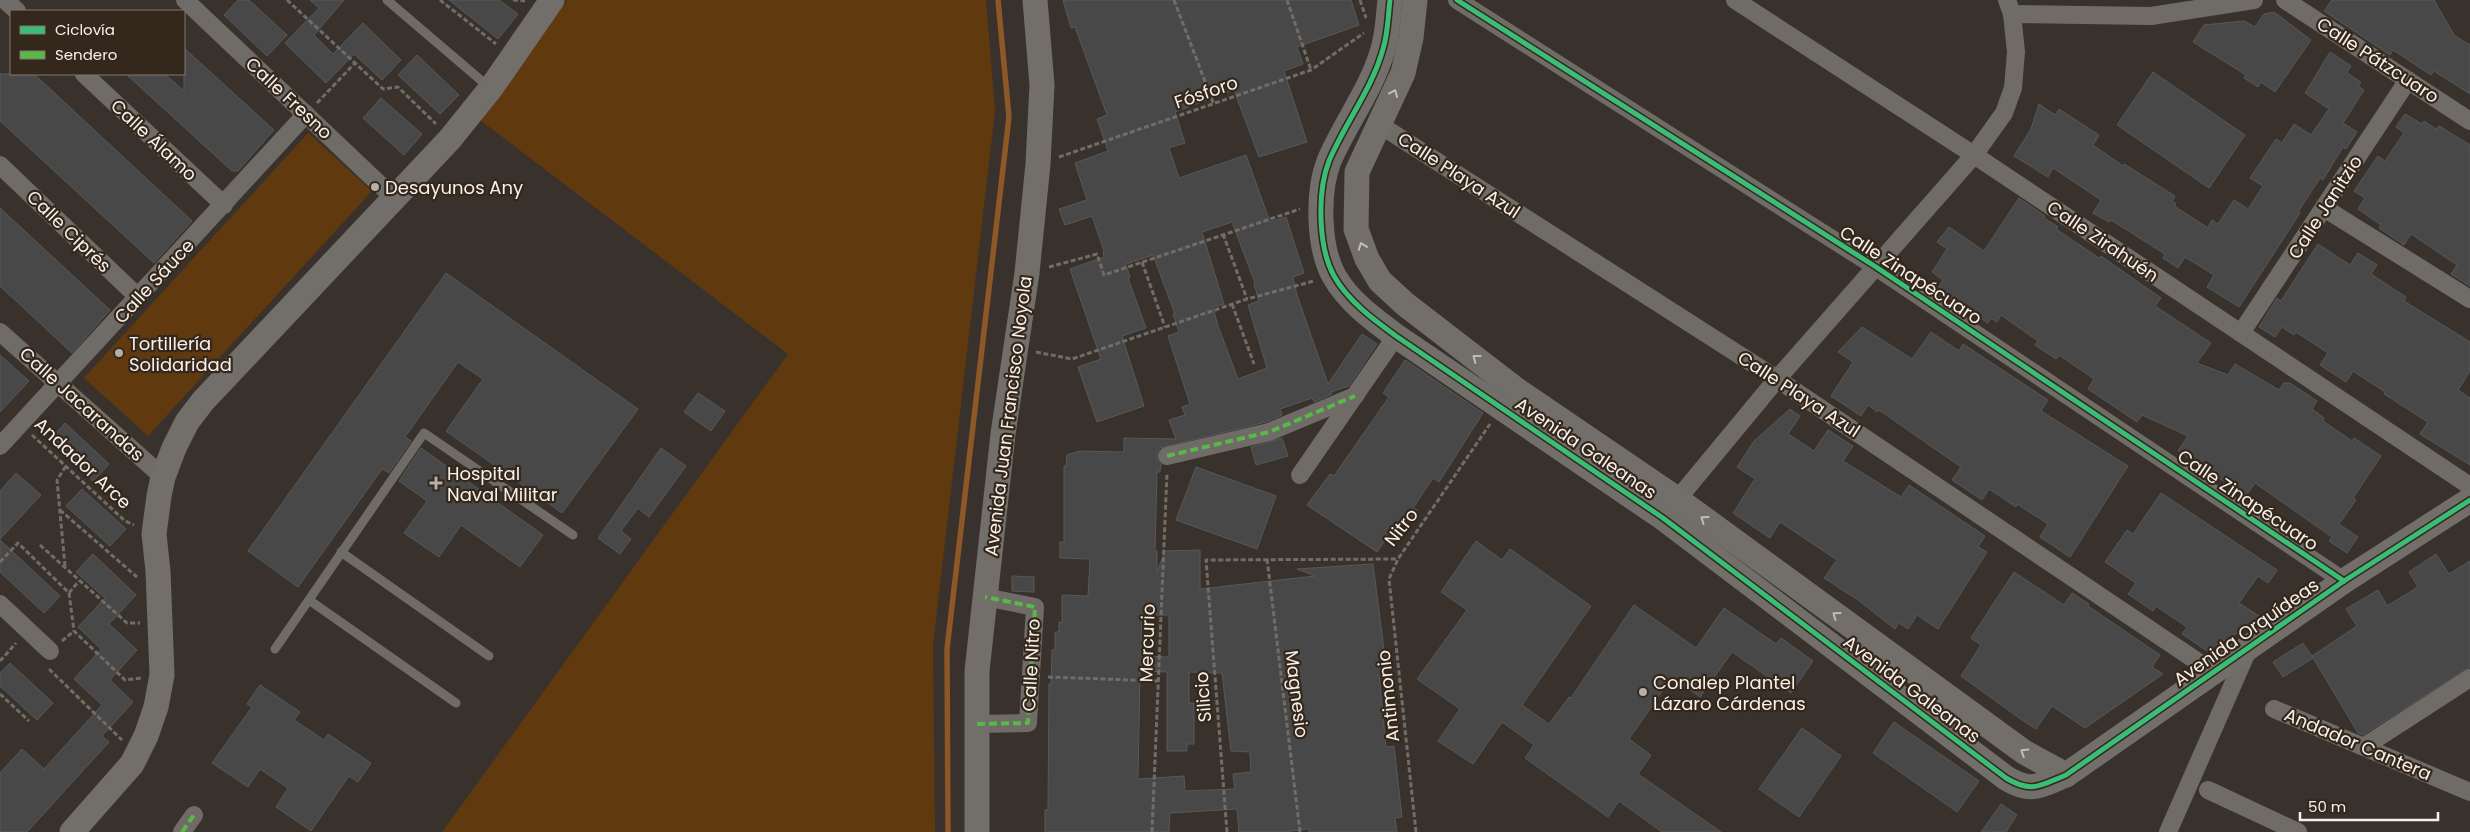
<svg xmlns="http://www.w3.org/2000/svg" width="2470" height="832" viewBox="0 0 2470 832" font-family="Poppins,sans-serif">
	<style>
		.green { fill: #60390f }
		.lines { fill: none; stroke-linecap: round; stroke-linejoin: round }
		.stream { stroke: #8d5826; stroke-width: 5.5 }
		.building { fill: #494848; stroke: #585859; fill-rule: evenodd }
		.path { stroke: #706d68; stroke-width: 3; stroke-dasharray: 5 2.5; stroke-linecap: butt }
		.lane { stroke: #6f6c68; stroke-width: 9 }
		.street { stroke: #6f6c68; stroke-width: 18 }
		.secondary { stroke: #726e6a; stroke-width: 25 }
		.quiet { stroke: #58b947; stroke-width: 4; stroke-dasharray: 8 4; stroke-linecap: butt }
		.cycleway-casing { stroke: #34271c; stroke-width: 8 }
		.cycleway { stroke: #3abd76; stroke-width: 5 }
		.oneway { stroke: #c3bcb6 }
		.poi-dot { fill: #b6aea7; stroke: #34271c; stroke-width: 2 }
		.labels { text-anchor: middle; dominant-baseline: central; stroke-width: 4.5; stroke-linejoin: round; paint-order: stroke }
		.street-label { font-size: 18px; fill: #f9f0e9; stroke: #34271c }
		.poi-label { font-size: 18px; fill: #f9f0e9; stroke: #34271c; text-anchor: start }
	</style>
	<rect width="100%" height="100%" fill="#39322c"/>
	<g class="green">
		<polygon points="567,0 986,0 995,111 933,645 935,832 442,832 788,354 480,120"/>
		<polygon points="308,133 372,191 148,436 84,378"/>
	</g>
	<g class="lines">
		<polyline class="stream" points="948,832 947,649 1009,117 998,0"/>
	</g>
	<g class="building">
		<polygon points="238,0 249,0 287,35 267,56 224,15"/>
		<polygon points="310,0 344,0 314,35 333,54 363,23 401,60 382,80 354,54 326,83 285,43 319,8"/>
		<polygon points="449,0 499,0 518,14 498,39"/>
		<path d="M 1063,0 L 1351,0 L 1359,25 L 1297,47 L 1303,64 L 1284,71 L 1307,142 L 1259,157 L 1234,90 L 1175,112 L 1185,143 L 1169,148 L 1179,178 L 1246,155 L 1270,222 L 1286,217 L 1304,273 L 1293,277 L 1297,295 L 1328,384 L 1362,334 L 1377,344 L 1349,386 L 1331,392 L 1332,394 L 1314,402 L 1312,398 L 1280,409 L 1282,415 L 1266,422 L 1160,448 L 1157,453 L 1157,459 L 1161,464 L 1160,472 L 1157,472 L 1155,551 L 1157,551 L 1157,572 L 1165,551 L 1200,550 L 1200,589 L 1315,576 L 1297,569 L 1373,564 L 1385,657 L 1383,655 L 1385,674 L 1379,674 L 1386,747 L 1394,746 L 1402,817 L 1395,818 L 1397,832 L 1309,832 L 1309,829 L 1282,832 L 1239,832 L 1237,809 L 1170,813 L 1169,832 L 1045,832 L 1045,810 L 1048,810 L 1049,684 L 1051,684 L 1052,650 L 1055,650 L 1055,632 L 1059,632 L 1059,622 L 1062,623 L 1062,595 L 1088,596 L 1090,559 L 1060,558 L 1060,542 L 1064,542 L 1064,466 L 1066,466 L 1067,455 L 1080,451 L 1124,452 L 1124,438 L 1176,439 L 1169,420 L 1185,415 L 1182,407 L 1190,404 L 1168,336 L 1179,332 L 1173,314 L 1175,314 L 1153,255 L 1126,264 L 1130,278 L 1128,278 L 1146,328 L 1122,336 L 1144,406 L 1097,422 L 1078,367 L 1101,359 L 1070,269 L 1104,257 L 1103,252 L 1104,251 L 1092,216 L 1065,225 L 1059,209 L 1087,200 L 1075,163 L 1108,151 L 1097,119 L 1107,115 L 1075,27 L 1071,28 ZM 1232,222 L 1255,283 L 1254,284 L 1259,301 L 1248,305 L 1267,368 L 1238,379 L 1218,326 L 1213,307 L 1224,304 L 1202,232 ZM 1142,615 L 1169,615 L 1169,657 L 1141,656 ZM 1140,671 L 1167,672 L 1167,751 L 1187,751 L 1187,744 L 1194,744 L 1194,703 L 1189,703 L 1189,672 L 1222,673 L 1231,751 L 1250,752 L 1251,772 L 1233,774 L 1235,789 L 1185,791 L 1184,776 L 1138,779 Z"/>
		<polygon points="2332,0 2434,0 2454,35 2470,45 2470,94 2434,71 2431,75 2393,50 2390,55 2324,11"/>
		<polygon points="2274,12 2311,40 2275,92 2261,82 2258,87 2244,78 2246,75 2193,42 2204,25 2244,21 2255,27 2264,14"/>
		<polygon points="184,48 274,130 238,171 232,171 126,74 165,74 184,91"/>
		<polygon points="2330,52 2351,66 2347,73 2361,82 2358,86 2364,90 2343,123 2357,132 2346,149 2343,147 2323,180 2320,178 2298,212 2300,213 2239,307 2207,287 2214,275 2185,257 2178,268 2163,258 2165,254 2111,220 2109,222 2093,213 2101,200 2053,168 2048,177 2014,156 2031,129 2039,104 2055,115 2059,109 2099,135 2093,145 2123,166 2124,164 2175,196 2172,201 2176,204 2174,206 2208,228 2212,220 2218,224 2234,200 2248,209 2263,186 2250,178 2276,139 2282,143 2294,124 2311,135 2329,109 2305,93"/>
		<polygon points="417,55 459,95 440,114 398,75"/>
		<polygon points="2153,72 2245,135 2209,188 2117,125"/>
		<polygon points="0,74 34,74 192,221 154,263 0,121"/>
		<polygon points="381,98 422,134 404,155 363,118"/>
		<polygon points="2405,114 2422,124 2424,121 2436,129 2439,126 2470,145 2470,286 2451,274 2457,265 2411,234 2404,245 2379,228 2381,225 2358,209 2365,198 2354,191 2378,156 2385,161 2404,133 2396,127"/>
		<polygon points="2019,198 2045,216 2044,218 2058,227 2056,229 2099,258 2101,256 2161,298 2155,306 2211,343 2197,363 2228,375 2235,364 2279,390 2284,383 2290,383 2317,401 2312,409 2324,418 2323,421 2352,441 2354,438 2381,456 2353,498 2356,500 2339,524 2358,537 2347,553 2329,541 2332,537 2255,483 2246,496 2178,451 2188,436 2142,415 2137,422 2088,389 2094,379 2059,355 2056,359 2035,345 2038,341 2001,315 1997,322 1991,318 1988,323 1937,290 1943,280 1932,272 1947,249 1937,242 1949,227 1984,251"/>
		<polygon points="0,208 110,310 72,353 0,286"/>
		<polygon points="2318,244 2350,265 2358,253 2377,265 2371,274 2406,297 2404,301 2470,342 2470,371 2458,390 2470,398 2470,465 2420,434 2428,422 2384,394 2385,392 2353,371 2346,382 2320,365 2328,353 2296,332 2294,335 2282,327 2275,337 2259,327 2277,298 2281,301"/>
		<polygon points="446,273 638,409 562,513 446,431 483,379 458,362 405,437 411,441 389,473 382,469 298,587 248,551"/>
		<polygon points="1862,327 1912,359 1931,332 1959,351 1963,344 2048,400 2041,411 2128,466 2070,557 2040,537 2048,524 2017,504 2016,507 1989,489 1982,500 1952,480 1961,467 1879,410 1877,412 1868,405 1861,416 1831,396 1853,362 1838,352"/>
		<polygon points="0,355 29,381 0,412"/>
		<polygon points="1405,360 1483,413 1439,482 1433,478 1413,508 1417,510 1406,526 1398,520 1377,552 1307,505 1330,474 1334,476 1389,397 1383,393"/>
		<polygon points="698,393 725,411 711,431 684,412"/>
		<polygon points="1790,409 1800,416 1788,434 1814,451 1828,430 1853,446 1843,461 1901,497 1909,485 1985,536 1978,547 1987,552 1938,629 1917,615 1908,629 1899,623 1895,629 1858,600 1824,578 1837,560 1780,522 1770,538 1733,513 1755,479 1737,467 1754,441"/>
		<polygon points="65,423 109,464 93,481 49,441"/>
		<polygon points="1282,438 1288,456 1256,465 1251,447"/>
		<polygon points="421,448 543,535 520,567 461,525 439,557 404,533 427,501 399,481"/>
		<polygon points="661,448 686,466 649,517 638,508 621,531 631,539 620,554 598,538"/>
		<polygon points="1196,467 1276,496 1257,549 1176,520"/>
		<polygon points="16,473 41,495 0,539 0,491"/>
		<polygon points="82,489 126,529 110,546 66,506"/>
		<polygon points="2161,493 2277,570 2268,583 2258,576 2239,603 2262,618 2207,651 2182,634 2187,627 2156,606 2153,611 2128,594 2136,583 2105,562 2127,530 2133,534"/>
		<polygon points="0,540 60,596 44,613 0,572"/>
		<polygon points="1476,541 1502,560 1510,549 1591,606 1522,705 1549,724 1569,697 1571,698 1634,605 1696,648 1724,608 1776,644 1781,638 1813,661 1791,693 1732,652 1700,697 1672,677 1629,739 1651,755 1638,774 1721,832 1662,832 1619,801 1608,817 1525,758 1534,745 1502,722 1473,764 1438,741 1460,709 1417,679 1467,610 1441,592"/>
		<polygon points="93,554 136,595 109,624 137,650 110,680 133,702 102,736 109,742 27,832 0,832 0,773 22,749 44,769 102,705 74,679 101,649 78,627 105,598 76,572"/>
		<polygon points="2436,554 2449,574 2470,561 2470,667 2363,735 2358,733 2312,656 2357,626 2346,609 2378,590 2387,606 2418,587 2409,572"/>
		<polygon points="2014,572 2064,605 2072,593 2089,604 2088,606 2160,655 2152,667 2163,674 2085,728 2052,706 2036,729 2022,720 1961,676 1981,645 1971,638"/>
		<polygon points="1012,576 1034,577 1034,592 1012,591"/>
		<polygon points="2303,643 2313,658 2283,677 2273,662"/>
		<polygon points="10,663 53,703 37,720 0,686 0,673"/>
		<polygon points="260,685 300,712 294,720 324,740 328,734 371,763 358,782 349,776 311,831 276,807 288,788 260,769 248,787 212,763 252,707 247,704"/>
		<polygon points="1894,722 1979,781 1957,812 1873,753"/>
		<polygon points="1802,728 1841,756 1799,817 1759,789"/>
		<polygon points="2001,804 2017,815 2006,832 1981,832"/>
	</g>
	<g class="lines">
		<g class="path">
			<polyline points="287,0 383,89 398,87 436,124"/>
			<polyline points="440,0 496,44"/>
			<polyline points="513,0 525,1"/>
			<polyline points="1174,0 1214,105"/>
			<polyline points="1287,0 1311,70"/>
			<polyline points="1360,0 1366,18"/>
			<polyline points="317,103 354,64"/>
			<polyline points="1059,157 1311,70 1364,33"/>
			<polyline points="1223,234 1247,299"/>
			<polyline points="1142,262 1165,327"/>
			<polyline points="1049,267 1097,254 1104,275 1300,209"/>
			<polyline points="1232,304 1254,364"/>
			<polyline points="1036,352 1072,359 1247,299 1314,281"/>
			<polyline points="32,435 125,521 134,525"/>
			<polyline points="60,510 137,577"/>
			<polyline points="40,545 127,623 140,623"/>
			<polyline points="1267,559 1300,832"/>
			<polyline points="0,562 18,543 69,593 74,631 125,680 141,678"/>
			<polyline points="65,566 57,480 66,466"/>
			<polyline points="69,593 79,581"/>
			<polyline points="62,641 74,631"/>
			<polyline points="0,661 16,643"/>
			<polyline points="49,669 122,740"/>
			<polyline points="1048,677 1159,681"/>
			<polyline points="0,694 29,721"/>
			<polyline points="1152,832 1167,473"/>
			<polyline points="1227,832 1206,560 1398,559"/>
			<polyline points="1416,832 1389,579 1398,559 1490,424"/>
		</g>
		<g class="lane">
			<polyline points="387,0 490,88"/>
			<polyline points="341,552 489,656"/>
			<polyline points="309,600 456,703"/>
			<polyline points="275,649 424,433 573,535"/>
		</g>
		<g class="street">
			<polyline points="5,0 17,11"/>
			<polyline points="185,0 393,197"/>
			<polyline points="1457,0 1876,267 2344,581"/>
			<polyline points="1735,0 1974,155 2470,486"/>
			<polyline points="2285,0 2470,121"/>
			<polyline points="2012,14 2151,16 2254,0"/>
			<polyline points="84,74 224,205"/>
			<polyline points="1380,125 1777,379 2213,672"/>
			<polyline points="0,165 138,297"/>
			<polyline points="2324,208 2470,299"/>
			<polyline points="0,332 163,477"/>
			<polyline points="2241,333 2408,80"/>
			<polyline points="0,446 306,114"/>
			<polyline points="1167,456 1269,432 1355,396"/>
			<polyline points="1300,475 1396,336"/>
			<polyline points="1671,507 1777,379 1974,155 2004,113 2013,88 2016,52 2012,14 2007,0"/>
			<polyline points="0,604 50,651"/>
			<polyline points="2274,709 2470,792"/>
			<polyline points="977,724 1028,723 1035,607 985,597"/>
			<polyline points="2365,746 2470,678"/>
			<polyline points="2208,790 2298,832"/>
			<polyline points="182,832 194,815"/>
			<polyline points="2168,832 2248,650"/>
		</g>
		<g class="secondary">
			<path d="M 1390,0 C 1388,16 1388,33 1383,49 C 1372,89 1345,123 1329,161 C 1317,192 1318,247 1334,276 C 1348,301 1374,320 1396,336 L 1663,518 L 2006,778 C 2032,794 2041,785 2066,775 L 2344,581 L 2470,500"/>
			<polyline points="1415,0 1411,38 1403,73 1357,172 1356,229 1367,259 1380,281 1405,304 1514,388 1677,499 2024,752 2066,775"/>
			<polyline points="72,832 132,764 146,736 156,707 162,675 158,571 154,534 159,496 163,477 174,448 187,422 203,401 450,139 491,88 552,0"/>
			<polyline points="977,832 977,671 1003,434 1027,273 1038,164 1042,85 1035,0"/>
		</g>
		<g class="quiet">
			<polyline points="1167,456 1269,432 1355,396"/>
			<polyline points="977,724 1028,723 1035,607 985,597"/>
			<polyline points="182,832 194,815"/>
		</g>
		<defs>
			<g id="cycleway">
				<path d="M 1390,0 C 1388,16 1388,33 1383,49 C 1372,89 1345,123 1329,161 C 1317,192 1318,247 1334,276 C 1348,301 1374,320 1396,336 L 1663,518 L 2006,778 C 2032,794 2041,785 2066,775 L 2344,581 L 2470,500"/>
				<polyline points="1457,0 1876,267 2344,581"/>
			</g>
		</defs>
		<use href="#cycleway" class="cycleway-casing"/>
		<use href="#cycleway" class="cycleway"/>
	</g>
	<defs><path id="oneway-chevron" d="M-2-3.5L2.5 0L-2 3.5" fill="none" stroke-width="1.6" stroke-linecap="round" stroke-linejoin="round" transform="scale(1.25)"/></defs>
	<g class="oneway">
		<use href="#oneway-chevron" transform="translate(1394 93) rotate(-66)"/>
		<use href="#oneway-chevron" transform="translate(1362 246) rotate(-110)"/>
		<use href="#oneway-chevron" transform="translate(1476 358) rotate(-142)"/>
		<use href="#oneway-chevron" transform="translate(1704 519) rotate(-144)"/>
		<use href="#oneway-chevron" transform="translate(1836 615) rotate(-144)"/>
		<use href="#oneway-chevron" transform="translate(2024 752) rotate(-148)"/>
	</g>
	<g class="poi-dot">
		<circle cx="375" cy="187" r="5"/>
		<circle cx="119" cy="353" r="5"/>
		<path d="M433.5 475.5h5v5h5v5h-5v5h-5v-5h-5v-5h5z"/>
		<circle cx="1643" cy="692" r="5"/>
	</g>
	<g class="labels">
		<g class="street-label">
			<text transform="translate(2378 60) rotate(33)">Calle Pátzcuaro</text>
			<text transform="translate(1206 92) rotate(-19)">Fósforo</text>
			<text transform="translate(289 98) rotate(43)">Calle Fresno</text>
			<text transform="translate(154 140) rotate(43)">Calle Álamo</text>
			<text transform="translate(1459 175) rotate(33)">Calle Playa Azul</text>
			<text transform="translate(2325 207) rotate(-57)">Calle Janitzio</text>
			<text transform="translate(69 231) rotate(44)">Calle Ciprés</text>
			<text transform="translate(2103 241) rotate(34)">Calle Zirahuén</text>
			<text transform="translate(1911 275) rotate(33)">Calle Zinapécuaro</text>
			<text transform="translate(154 281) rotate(-47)">Calle Sáuce</text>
			<text transform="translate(1799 394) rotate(33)">Calle Playa Azul</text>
			<text transform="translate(82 404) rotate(42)">Calle Jacarandas</text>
			<text transform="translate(1008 416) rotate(-83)">Avenida Juan Francisco Noyola</text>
			<text transform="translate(1586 448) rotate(34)">Avenida Galeanas</text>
			<text transform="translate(83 463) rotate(43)">Andador Arce</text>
			<text transform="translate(2248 500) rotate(34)">Calle Zinapécuaro</text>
			<text transform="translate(1401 527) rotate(-52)">Nitro</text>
			<text transform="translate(2246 632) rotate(-35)">Avenida Orquídeas</text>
			<text transform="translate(1147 643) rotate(-88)">Mercurio</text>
			<text transform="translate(1031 665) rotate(-87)">Calle Nitro</text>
			<text transform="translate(1912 689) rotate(37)">Avenida Galeanas</text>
			<text transform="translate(1297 694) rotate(83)">Magnesio</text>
			<text transform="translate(1388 696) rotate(-96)">Antimonio</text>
			<text transform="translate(1203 697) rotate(-94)">Silicio</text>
			<text transform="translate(2358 744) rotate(23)">Andador Cantera</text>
		</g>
		<g class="poi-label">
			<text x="385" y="187">Desayunos Any</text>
			<text x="129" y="343">Tortillería<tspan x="129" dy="21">Solidaridad</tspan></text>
			<text x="447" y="473">Hospital<tspan x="447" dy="21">Naval Militar</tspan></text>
			<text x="1653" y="682">Conalep Plantel<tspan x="1653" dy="21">Lázaro Cárdenas</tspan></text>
		</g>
	</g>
	<rect x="10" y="10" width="175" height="65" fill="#34271c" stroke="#83776e"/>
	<rect x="20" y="26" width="25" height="8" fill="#3abd76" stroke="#83776e"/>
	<text x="55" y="35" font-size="15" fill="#f9f0e9">Ciclovía</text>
	<rect x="20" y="51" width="25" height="8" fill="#58b947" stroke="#83776e"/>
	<text x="55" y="60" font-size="15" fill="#f9f0e9">Sendero</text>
	<path d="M2300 812v8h138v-8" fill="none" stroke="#f9f0e9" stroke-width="2.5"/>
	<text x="2308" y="812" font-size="15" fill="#f9f0e9" stroke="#34271c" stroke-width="4" paint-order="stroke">50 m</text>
</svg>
